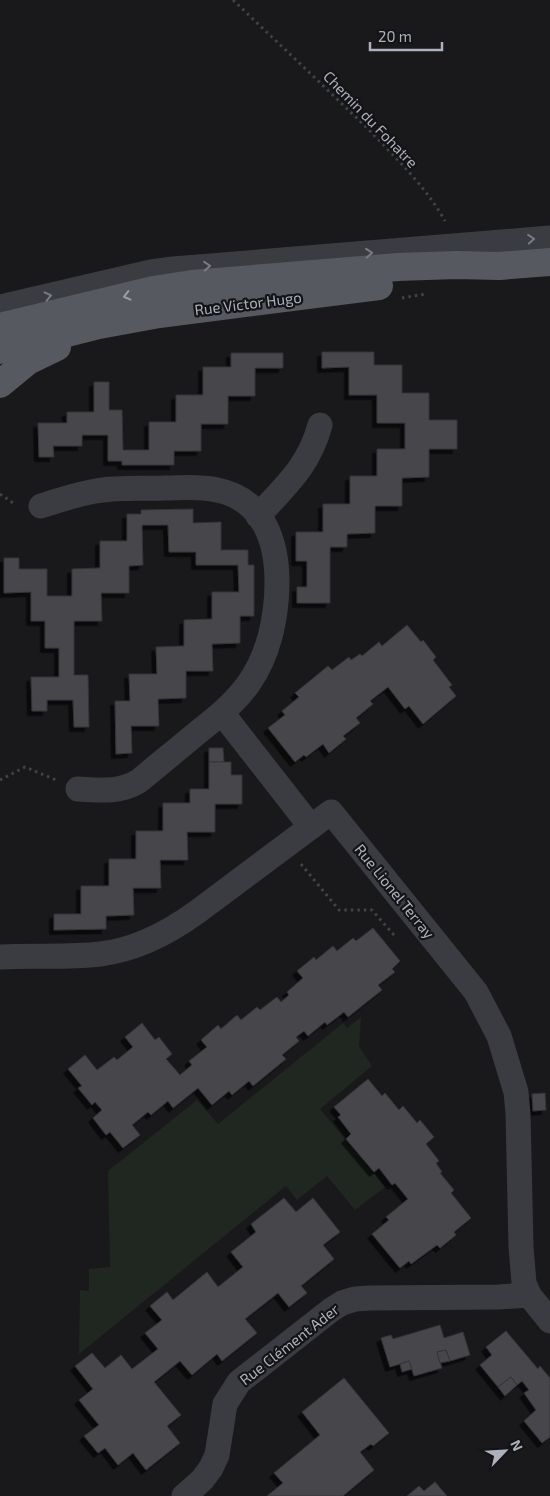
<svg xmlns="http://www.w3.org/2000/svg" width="550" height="1496" viewBox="0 0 550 1496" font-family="'Exo 2',sans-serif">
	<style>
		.green { fill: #1f2720 }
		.building { fill: #46474c; stroke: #333438; filter: url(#shadow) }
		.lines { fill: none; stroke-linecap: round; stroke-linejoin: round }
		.path { stroke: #404348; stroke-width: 3; stroke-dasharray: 2.5 4; stroke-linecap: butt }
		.minor { stroke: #3a3c41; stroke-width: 25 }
		.major { stroke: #565960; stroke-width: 28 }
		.oneway { stroke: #797c85 }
		.oneway2 { stroke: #9b9faa }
		.labels { text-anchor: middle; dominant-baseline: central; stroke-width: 4.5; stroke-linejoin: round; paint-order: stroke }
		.street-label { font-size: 15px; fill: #acb1bc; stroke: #141417 }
	</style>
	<defs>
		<filter id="shadow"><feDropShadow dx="-4.5" dy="4.5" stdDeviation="0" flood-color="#0009"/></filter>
	</defs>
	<rect width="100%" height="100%" fill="#19191c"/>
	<polygon class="green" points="361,1017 359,1046 372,1066 320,1109 385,1187 355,1210 327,1176 297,1200 286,1186 79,1354 80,1290 89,1291 89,1269 110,1267 108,1171 197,1100 218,1124 343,1023 347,1028"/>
	<g class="building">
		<polygon points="322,352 374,352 374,365 402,365 402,393 429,393 429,420 457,420 457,449 429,449 429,477 402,478 402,506 375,506 375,533 347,534 347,547 330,547 330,603 297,603 297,587 307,587 307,561 296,561 296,532 323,532 323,504 350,504 350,476 377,476 377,449 405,449 405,423 377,423 377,395 349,395 349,367 322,368"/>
		<polygon points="231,353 283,353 283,368 255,368 255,396 228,396 228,424 201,424 201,451 174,451 174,465 122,465 122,461 108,461 108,435 82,435 82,446 53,446 54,457 39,457 38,423 67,423 67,412 94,412 94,382 109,382 109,410 122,410 123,450 149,450 149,422 176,422 176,395 203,395 203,367 231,367"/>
		<polygon points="193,509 193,523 221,522 221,550 248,550 248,565 254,565 254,616 240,616 240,643 212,644 213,671 186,671 186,698 158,699 159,726 131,726 132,753 116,754 115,701 130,701 129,674 157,674 156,647 184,646 184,620 212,619 212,592 239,592 238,565 196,565 196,552 169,552 168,525 142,525 143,565 129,566 129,593 101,593 102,621 74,621 74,675 88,675 89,727 74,727 73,700 47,700 47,711 32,711 31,677 59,677 59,648 45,648 45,621 31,621 31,592 4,593 4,558 19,558 19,569 47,569 47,596 72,596 72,569 100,568 100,541 127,541 127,514 141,514 141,510"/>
		<polygon points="407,625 421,642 423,640 436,657 433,660 452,685 449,687 456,696 423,724 409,706 405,709 388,687 370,701 373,704 356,718 360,723 343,736 346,739 329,753 323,744 306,757 304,755 295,762 268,728 285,715 282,711 299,697 295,693 328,666 332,670 349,657 351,660 360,654 362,656 379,642 382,646"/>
		<polygon points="209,748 223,748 224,762 209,762"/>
		<polygon points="209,762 231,762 231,775 242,775 242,804 215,804 215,832 187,832 188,860 160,860 161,888 133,888 134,915 106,916 106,929 54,930 54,914 81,914 81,886 109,886 109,859 136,859 136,831 163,831 163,803 190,803 190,789 209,789"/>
		<polygon points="373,928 400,961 392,969 395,972 378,985 382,990 348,1017 344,1012 327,1025 325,1022 308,1036 304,1031 296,1037 299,1041 282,1055 286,1059 253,1086 249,1081 232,1095 229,1091 212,1105 198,1088 173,1108 168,1101 151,1115 148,1112 132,1125 140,1135 123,1148 110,1132 106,1135 93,1118 102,1110 95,1102 92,1105 78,1088 82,1086 68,1069 85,1055 97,1070 114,1057 117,1060 133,1047 125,1037 142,1023 155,1040 159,1037 172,1054 166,1059 180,1075 192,1065 189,1061 207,1047 201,1040 218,1025 221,1029 237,1015 241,1020 257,1007 260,1010 277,997 281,1002 289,995 287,992 303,978 297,971 314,957 316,960 333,946 337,951 353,938 356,941"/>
		<polygon points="368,1079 382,1096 385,1093 399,1110 403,1106 417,1123 420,1120 434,1137 426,1144 439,1161 436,1163 442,1172 440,1173 454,1190 451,1193 471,1218 454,1232 456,1235 440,1248 437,1245 411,1264 409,1261 400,1268 372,1234 389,1220 386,1217 408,1199 395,1183 392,1185 379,1168 374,1172 346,1139 351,1134 338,1117 341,1115 334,1107"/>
		<polygon points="545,1093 546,1110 533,1111 532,1094"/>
		<polygon points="284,1198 296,1212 313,1198 340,1232 323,1245 334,1259 301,1286 307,1293 289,1307 278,1293 245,1319 257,1333 222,1361 217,1354 192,1375 180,1361 154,1382 181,1415 167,1426 180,1443 146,1470 133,1453 118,1465 105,1448 98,1453 84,1436 99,1425 79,1400 93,1389 75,1366 92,1353 105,1368 121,1355 132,1369 158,1349 145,1333 162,1320 150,1306 167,1292 173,1300 207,1272 218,1287 243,1267 231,1252 256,1232 251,1224"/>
		<polygon points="440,1325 444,1338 463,1332 470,1355 450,1361 446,1350 437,1352 442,1368 414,1376 409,1361 390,1367 381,1338 391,1335 393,1339"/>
		<polygon points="506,1331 538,1369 540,1366 550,1378 550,1437 542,1443 524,1421 536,1410 524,1393 529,1390 522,1381 517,1385 511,1377 498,1387 480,1365 492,1355 486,1347"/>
		<polygon points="446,1350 450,1361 440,1363 437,1352"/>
		<polygon points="409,1361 412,1369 402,1372 400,1364"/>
		<polygon points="511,1377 517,1385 505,1396 498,1387"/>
		<polygon points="344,1378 389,1433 373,1446 371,1444 360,1452 374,1470 343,1496 267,1496 283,1483 274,1473 320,1435 302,1412"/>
		<polygon points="435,1482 447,1496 407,1496 419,1486 424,1491"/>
	</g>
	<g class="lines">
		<g class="path">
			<path d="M 233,0 C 278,43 324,86 369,130 C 396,158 426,187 445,221"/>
			<polyline points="402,298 425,294"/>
			<polyline points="0,494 16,505"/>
			<polyline points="0,780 25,767 56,780"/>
			<polyline points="301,864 339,910 372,910 393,934 396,932"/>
		</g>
		<g class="minor">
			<polyline points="0,307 151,272 173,269 550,238"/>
			<path d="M 41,506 C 59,500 77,494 96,491 C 118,487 142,489 164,488 C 181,488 200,486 217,490 C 263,499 277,541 277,582 C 277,616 269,655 249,683 C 235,703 216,718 197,733 C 178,749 158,765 139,781 C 119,793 100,790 78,789"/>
			<path d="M 258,516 C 286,485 309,466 320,425"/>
			<polyline points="222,713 311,827"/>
			<path d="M 0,957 C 33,955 67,958 100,954 C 136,950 168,933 197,912 L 331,812 L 476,992 L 499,1036 L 516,1092 L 518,1113 L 521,1247 L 524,1283 L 529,1295 L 550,1321"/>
			<polyline points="184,1496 202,1480 211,1468 217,1455 225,1404 239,1382 331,1310 342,1303 355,1299 370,1298 498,1297 529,1295"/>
		</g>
		<g class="major">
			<polyline points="0,327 153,290 192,284 398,267 456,265 499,266 550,262"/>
			<polyline points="0,350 99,325 159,314 379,286"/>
			<polyline points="0,384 28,361 57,347"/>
		</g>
	</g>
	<defs><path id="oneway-chevron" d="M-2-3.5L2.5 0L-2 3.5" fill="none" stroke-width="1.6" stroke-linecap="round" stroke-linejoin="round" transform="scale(1.25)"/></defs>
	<g class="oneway">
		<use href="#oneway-chevron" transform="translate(531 239) rotate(-5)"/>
		<use href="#oneway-chevron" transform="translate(369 253) rotate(-5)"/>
		<use href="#oneway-chevron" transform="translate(207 266) rotate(-5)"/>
		<use href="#oneway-chevron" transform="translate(48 296) rotate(-13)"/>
	</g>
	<use class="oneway2" href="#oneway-chevron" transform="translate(127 296) rotate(166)"/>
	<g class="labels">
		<g class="street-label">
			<text transform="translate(371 119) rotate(46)">Chemin du Fohatre</text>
			<text transform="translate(248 303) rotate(-7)">Rue Victor Hugo</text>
			<text transform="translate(395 891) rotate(51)">Rue Lionel Terray</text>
			<text transform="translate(289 1344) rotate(-38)">Rue Clément Ader</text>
		</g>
	</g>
	<g transform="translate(505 1451) rotate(65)" stroke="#141417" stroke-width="4" paint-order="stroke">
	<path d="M0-4L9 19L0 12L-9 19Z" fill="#acb1bc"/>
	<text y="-8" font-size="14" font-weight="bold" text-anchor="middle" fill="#acb1bc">N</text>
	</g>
	<path d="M370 42v8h72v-8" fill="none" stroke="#acb1bc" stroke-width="2.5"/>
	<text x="378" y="42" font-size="15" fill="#acb1bc" stroke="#141417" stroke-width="4" paint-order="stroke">20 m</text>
</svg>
